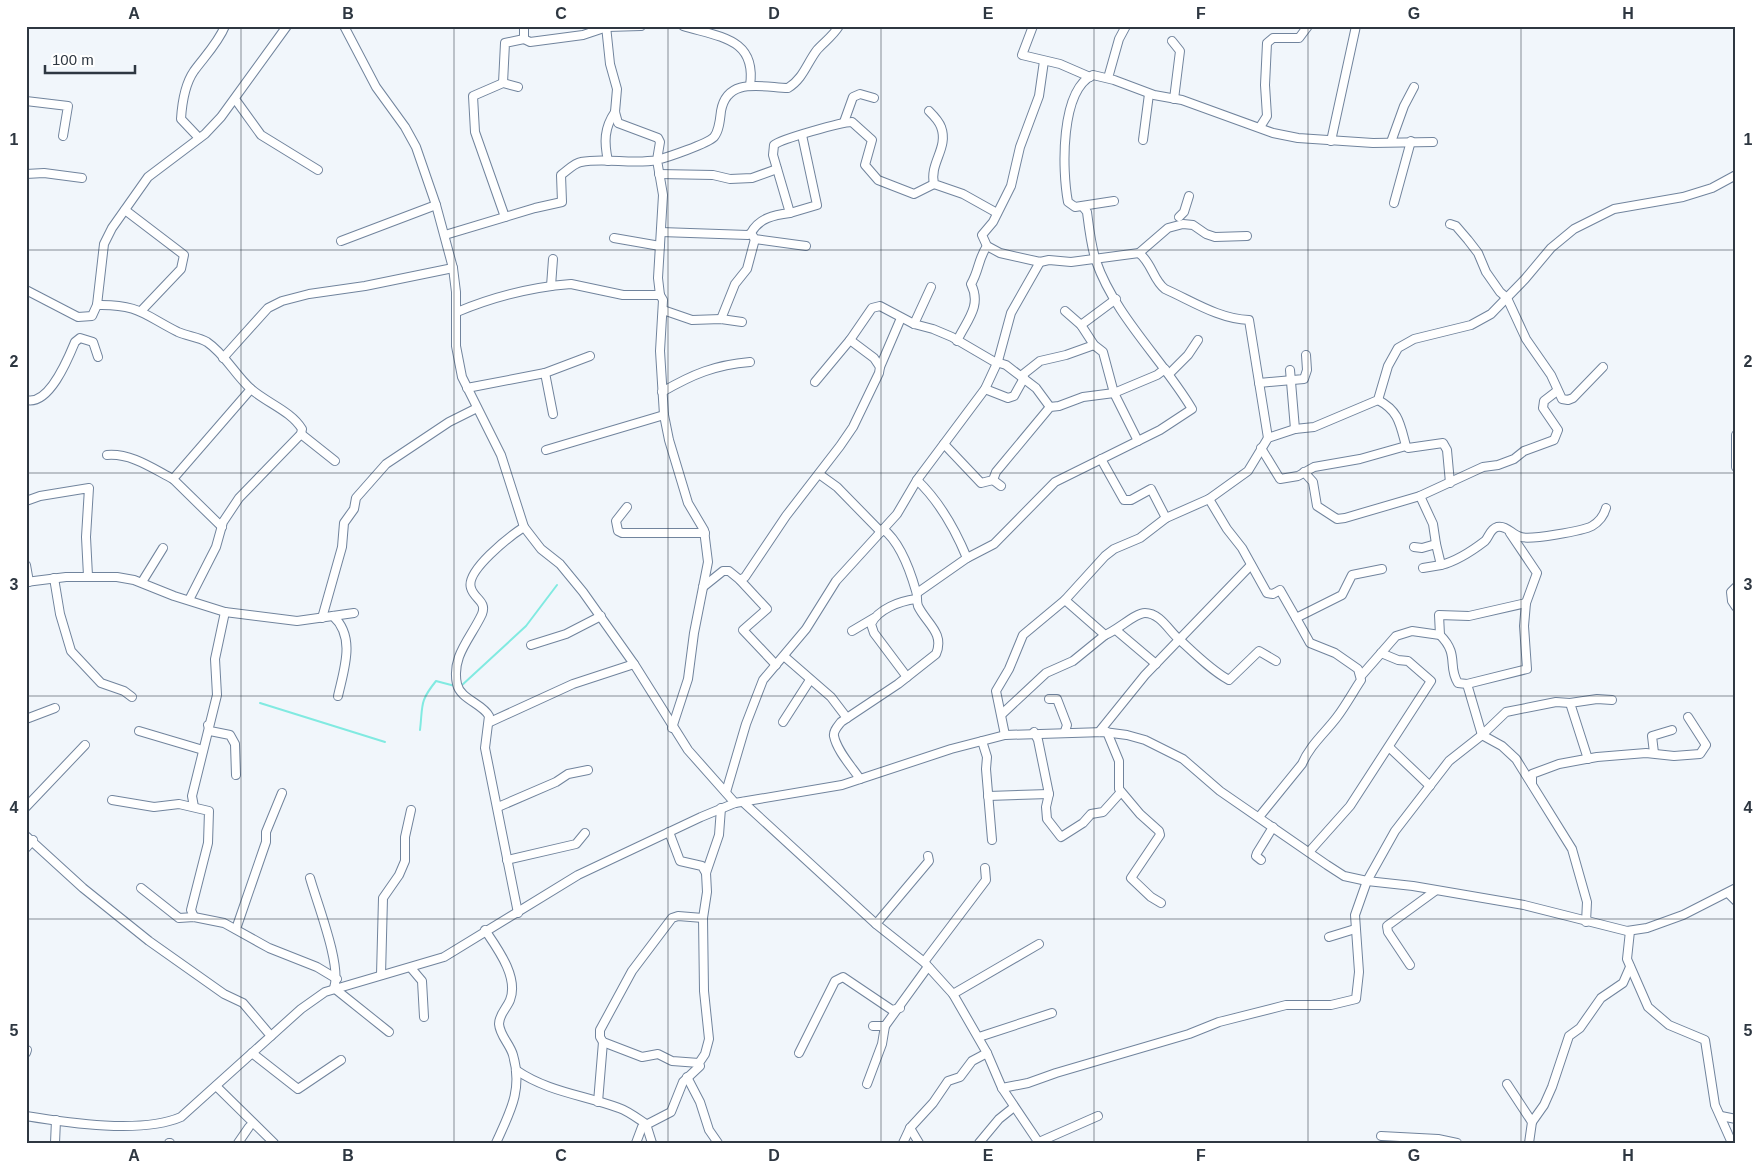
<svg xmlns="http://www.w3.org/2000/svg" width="1762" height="1169" viewBox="0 0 1762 1169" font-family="Arial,sans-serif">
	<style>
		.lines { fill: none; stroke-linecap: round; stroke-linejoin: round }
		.stream { stroke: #81eae1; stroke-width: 2 }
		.minor-casing { stroke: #71849d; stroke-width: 10 }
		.minor { stroke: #fff; stroke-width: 8 }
		.grid { fill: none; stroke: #2e3741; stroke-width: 1; stroke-opacity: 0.55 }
		.neatline { fill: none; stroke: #2e3741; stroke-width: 2 }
		.grid-label { font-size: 16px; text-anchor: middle; font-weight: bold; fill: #2e3741 }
	</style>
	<rect width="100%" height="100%" fill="#f1f6fb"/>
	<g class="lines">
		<g class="stream">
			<polyline points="461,686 526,626 557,585"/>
			<polyline points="260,703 385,742"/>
			<path d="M 420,730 C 423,705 419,702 436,681 L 455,686"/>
		</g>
		<defs>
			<g id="minor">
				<polyline points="344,26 376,87 405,127 416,147 436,205 453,268 456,292 456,346 462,377 501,455 524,527 541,549 560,564 583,592 634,664 688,750 735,803"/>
				<polyline points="524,26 524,39 530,42 583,35 607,27 641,26"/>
				<path d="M 683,26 C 719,37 757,38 750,86"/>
				<polyline points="1033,26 1022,55 1060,64 1090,77"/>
				<polyline points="1172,41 1180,51 1174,99"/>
				<polyline points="1044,61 1039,96 1020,147 1011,186 993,222 982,235 987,246 1000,253 1040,262 1049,260 1071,262 1139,253 1168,228 1183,224 1193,225 1206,234 1215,237 1247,236"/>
				<polyline points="1108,78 1119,39 1126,26"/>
				<polyline points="503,83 505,43 524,39"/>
				<polyline points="235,99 261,135 318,170"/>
				<polyline points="26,101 68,106 63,136"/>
				<path d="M 929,111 C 933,115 939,121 941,127 C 949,148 929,163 934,184 L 963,194 L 997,213"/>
				<polyline points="844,122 853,97 860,94 874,98"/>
				<polyline points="1260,127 1267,116 1265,85 1267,43 1273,38 1299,38 1308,26"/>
				<path d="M 199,138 L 181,119 C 182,103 185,84 194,71 C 205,56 218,43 225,26"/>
				<polyline points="1143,140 1149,94"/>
				<polyline points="1331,141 1356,26"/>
				<polyline points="1391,142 1404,106 1414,87"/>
				<path d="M 608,161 C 604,142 604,128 615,112"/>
				<polyline points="26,174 44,173 82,178"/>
				<polyline points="659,174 713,175 730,179 752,178 777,169"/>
				<path d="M 1114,201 L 1075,207 L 1068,202 C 1062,171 1060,90 1093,75 L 1114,80 L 1154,95 L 1182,100 L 1273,133 L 1298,138 L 1373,143 L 1433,142"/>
				<polyline points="1394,203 1411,141"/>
				<polyline points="125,210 184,255 181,269 142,310"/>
				<polyline points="790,213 817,205 802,135"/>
				<polyline points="505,217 475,132 473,96 503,83 518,87"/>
				<polyline points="1179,217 1184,212 1189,196"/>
				<polyline points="1450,224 1456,226 1468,240 1478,253 1486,272 1500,292 1507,298 1526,339 1551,375 1562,399 1568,400 1573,398 1603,367"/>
				<path d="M 661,232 L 748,235 L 751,233 C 759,218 774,215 790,213 L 773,155 L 774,145 C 781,139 842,122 852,122 L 872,140 L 865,165 L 878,180 L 914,194 L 934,184"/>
				<path d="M 445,235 L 535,208 L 562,202 L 561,175 C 567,171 574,163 581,162 C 606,157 632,165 657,160 L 660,142 L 658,138 L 618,123 L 615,112 L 617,89 L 610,64 L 606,26"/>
				<polyline points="752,235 755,239 806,246"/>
				<polyline points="614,238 660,246"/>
				<polyline points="341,241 436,205"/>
				<path d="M 1139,253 C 1152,263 1153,280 1165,289 C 1192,301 1219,319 1249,320 L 1268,438"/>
				<polyline points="551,286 553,259"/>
				<polyline points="26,290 78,317 92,316 97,305 104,244 112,228 148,177 205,134 221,117 287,26"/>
				<polyline points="660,295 663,300 660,351 664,415 669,440 688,503 704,530 708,562 694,633 688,679 672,728"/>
				<path d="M 97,305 C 139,304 144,315 178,332 C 187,336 199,337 207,342 C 225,354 235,375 251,389 C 267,403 291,411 302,429 L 301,434 L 239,498 L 223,522 L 216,547 L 189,600"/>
				<polyline points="663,310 692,320 721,319 742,322"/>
				<polyline points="1065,311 1081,325 1094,345 1103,352 1114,393 1138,441"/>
				<path d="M 457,312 C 493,297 532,287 571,284 L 623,295 L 660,295 L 658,278 L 663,195 L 657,160 C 668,157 707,144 714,137 C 719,131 720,120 721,111 C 727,77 761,87 788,88 C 803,79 807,63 817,50 C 824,42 833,36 839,26"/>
				<polyline points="721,319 735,284 747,269 755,239"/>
				<polyline points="914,324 931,287"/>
				<polyline points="1081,325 1116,299"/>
				<path d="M 957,341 C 967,320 982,306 971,284 C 979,271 978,259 987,246"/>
				<polyline points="223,358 268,308 282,301 309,294 365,286 453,268"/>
				<polyline points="880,367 901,318"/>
				<polyline points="1290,370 1295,429"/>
				<polyline points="545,373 553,414"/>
				<polyline points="1169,374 1188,355 1198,340"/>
				<polyline points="1021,376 1040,361 1066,355 1094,345"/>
				<polyline points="815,382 850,340 872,308 880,306 914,324 933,329 952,337 993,361 1006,365 1036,388 1050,407"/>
				<polyline points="1259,383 1304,379 1307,370 1306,355"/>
				<polyline points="467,388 545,373 590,356"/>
				<polyline points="985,389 1008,398 1014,396 1024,378"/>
				<path d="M 662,392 C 693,374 715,365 750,362"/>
				<path d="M 26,400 C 49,406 68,359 75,342 L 80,338 L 93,342 L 98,357"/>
				<path d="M 1378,400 C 1399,411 1400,424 1406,446 L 1408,448 L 1443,443 L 1447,450 L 1450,483"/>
				<polyline points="301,434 335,461"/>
				<polyline points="1736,435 1736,467"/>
				<polyline points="944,444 981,483 993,480"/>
				<polyline points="1261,448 1280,479 1298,476 1314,467 1360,459 1406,446"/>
				<polyline points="546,450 664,415"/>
				<path d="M 107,455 C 131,453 152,468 173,479"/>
				<polyline points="1101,459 1124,500 1131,500 1151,489 1166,518"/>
				<polyline points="1304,472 1313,482 1317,506 1337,519 1345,518 1420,496 1483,467 1498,465 1514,459 1524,451 1554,440 1558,430 1543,408 1544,401 1557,391"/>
				<polyline points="819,474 837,487 881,532"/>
				<path d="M 917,480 C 940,502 955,529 967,558"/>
				<polyline points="993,480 996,472 1050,407 1059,406 1083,397 1114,393 1157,375 1165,369"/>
				<polyline points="993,480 1001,486"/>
				<polyline points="1420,496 1433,524 1436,544"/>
				<polyline points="1209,499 1227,529 1242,548 1267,593 1273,594 1280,590 1296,618 1342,595 1352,575 1382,569"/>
				<polyline points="26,501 40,496 89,488 86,537 88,576"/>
				<polyline points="627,507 616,521 618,531 622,533 705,533"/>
				<polyline points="222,527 173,479 251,389"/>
				<path d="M 1414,547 L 1422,548 L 1436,544 L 1441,565 C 1457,561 1472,551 1485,541 C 1489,537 1490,529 1497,527 C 1507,525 1512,535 1521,537 C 1530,540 1583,531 1592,526 C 1599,522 1604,515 1606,508"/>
				<polyline points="26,565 29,582"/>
				<polyline points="1423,568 1441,565"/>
				<polyline points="54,578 60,614 71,651 101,683 124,691 132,697"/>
				<polyline points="740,580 767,609 743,630 776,665"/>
				<polyline points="26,582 66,577 117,577 134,580 174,596 225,612 297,621 354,613"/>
				<polyline points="142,582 163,548"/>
				<polyline points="703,587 723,571 729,571 740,580 745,577 786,516 840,446 853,427 879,373 880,367 874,358 850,340"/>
				<polyline points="1736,587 1731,592 1732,601 1736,607"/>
				<path d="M 917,593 L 967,558 L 994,544 L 1055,482 L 1160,430 L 1192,409 C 1163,360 1115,316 1096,261 C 1091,246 1089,228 1087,212 L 1083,207"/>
				<path d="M 1065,600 L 1105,635 C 1118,630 1135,613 1145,613 C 1161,613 1170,633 1181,641 C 1195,654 1212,671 1229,680 L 1259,651 L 1276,661"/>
				<path d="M 1526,603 L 1469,616 L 1439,615 L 1440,635 C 1460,655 1447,666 1458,683 L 1467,684 L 1482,735 L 1502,746 L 1516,759 L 1572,849 L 1587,902 L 1586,922"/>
				<path d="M 333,616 C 356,637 344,669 338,696"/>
				<polyline points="322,618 342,547 344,523 354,509 356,498 386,464 449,422 477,408"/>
				<polyline points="852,631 874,618"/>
				<polyline points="1117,631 1156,664"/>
				<polyline points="531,645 566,634 601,616"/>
				<polyline points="785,657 831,697 847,718"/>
				<polyline points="1361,676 1396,636 1412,631 1440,635"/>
				<path d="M 907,677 L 874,633 L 871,624 C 878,609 900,601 916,599"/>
				<polyline points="1467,684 1527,669 1524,626 1526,603 1537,573 1510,533"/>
				<polyline points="1049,699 1057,699 1067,725 1065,731"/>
				<polyline points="1002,714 1046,673 1073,661 1105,635"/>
				<polyline points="26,719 55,708"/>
				<polyline points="490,722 573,684 634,664"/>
				<polyline points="783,722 810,680"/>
				<polyline points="208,725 210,731 230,735 235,744 236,775"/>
				<polyline points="139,731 203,750"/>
				<polyline points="1034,732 1038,740 1049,794 1046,807 1047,819 1061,837 1083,823 1091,814 1103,812 1121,792"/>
				<polyline points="1099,732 1145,675 1251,565"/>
				<polyline points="1107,732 1119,761 1119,789 1140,814 1159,831 1160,835 1131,878 1151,897 1161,903"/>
				<polyline points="1005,735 996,691 1009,669 1023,635 1065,600 1105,556 1114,549 1140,538 1166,518 1209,499 1248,471 1268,438 1295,429 1314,427 1378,400 1388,366 1398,348 1414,339 1471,325 1491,314 1525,279 1551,248 1574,229 1614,209 1683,197 1712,188 1736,175"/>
				<polyline points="982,741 987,757 986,769 992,840"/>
				<polyline points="1390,748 1430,786"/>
				<polyline points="1654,753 1652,736 1672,730"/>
				<polyline points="1588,759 1570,703 1597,699 1612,700"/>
				<path d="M 860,779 C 852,767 837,751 834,736 C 833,731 838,726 841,722 L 898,684 L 936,654 C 945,633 926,623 918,606 C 916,600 918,596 916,591 C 910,570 900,542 883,529"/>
				<polyline points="1532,784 1532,774 1559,764 1597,757 1646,753 1674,756 1700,754 1706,745 1688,717"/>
				<polyline points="726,792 746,724 763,680 806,629 836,581 897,514 917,480 985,389 998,361 1011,313 1040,262"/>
				<polyline points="988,796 1049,794"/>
				<polyline points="112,800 154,807 179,804 209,811 208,843 191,910 194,917"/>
				<polyline points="743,802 876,924 924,962 953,994 987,1053 1002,1088 1039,1143"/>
				<polyline points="26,807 85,745"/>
				<polyline points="194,807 192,796 217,695 215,659 225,612"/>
				<polyline points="498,807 556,782 568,774 588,770"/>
				<path d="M 1259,817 L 1302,764 C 1310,745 1325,733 1337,717 C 1346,705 1353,692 1361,680 L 1358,669 L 1335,653 L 1310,643 L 1296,618"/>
				<polyline points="669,832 680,861 702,866 706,873"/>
				<polyline points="26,836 83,888 149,941 224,994 243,1003 271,1036"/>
				<polyline points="26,848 33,840"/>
				<polyline points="1309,852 1350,806 1431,681 1408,661 1398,660 1381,653"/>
				<polyline points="507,860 576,844 585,833"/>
				<polyline points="1261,860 1256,856 1257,853 1273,827"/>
				<path d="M 310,878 C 317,903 342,966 334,988 L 389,1032"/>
				<polyline points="141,888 179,918 194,917 224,923 269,948 317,967 337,979"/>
				<polyline points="1728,893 1736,901"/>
				<path d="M 518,913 L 485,748 L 489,716 C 483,704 460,699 457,684 C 451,656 471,638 482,614 C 487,601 474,599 471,588 C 465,571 510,536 524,527"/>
				<polyline points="876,924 929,861 928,856"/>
				<polyline points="236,929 266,842 266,832 282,793"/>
				<path d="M 485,930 C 497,948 519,977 510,1000 C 507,1008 499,1014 499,1024 C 500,1036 510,1044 513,1055 C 523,1090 510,1112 496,1143"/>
				<polyline points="1630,931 1627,959 1648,1007 1669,1025 1705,1040 1715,1105 1732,1143"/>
				<polyline points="1329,937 1355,929"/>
				<polyline points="924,962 986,880 985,868"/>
				<polyline points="1410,965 1388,932 1387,926 1435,891"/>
				<polyline points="411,968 422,981 424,1017"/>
				<polyline points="381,975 383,898 399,875 405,861 405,837 411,810"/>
				<polyline points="953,994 1039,944"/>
				<polyline points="873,1026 885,1026 927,968 929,968"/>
				<polyline points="979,1037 1052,1013"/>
				<polyline points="26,1053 27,1050"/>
				<polyline points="252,1053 298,1089 341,1060"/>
				<polyline points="799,1053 835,981 843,977 892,1010 900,1008"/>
				<polyline points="699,1063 672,1061 658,1054 642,1057 603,1042 600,1037 600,1030 632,971 672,918 678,916 703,918"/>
				<path d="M 516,1070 C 548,1092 584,1095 619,1108 C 628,1111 637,1118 646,1124 L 652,1143"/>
				<polyline points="687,1077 700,1102 709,1130 718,1143"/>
				<polyline points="867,1084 882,1044 885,1026"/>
				<polyline points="1507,1084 1532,1122 1529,1143"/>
				<polyline points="216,1086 274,1143"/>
				<polyline points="1002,1088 1028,1083 1056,1073 1189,1034 1219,1022 1286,1005 1331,1005 1356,999 1359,972 1355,915 1367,881 1395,831 1449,761 1482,735 1506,712 1556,702 1570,703"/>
				<polyline points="598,1102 603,1042"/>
				<path d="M 26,1116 C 68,1123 142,1134 181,1117 L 301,1009 L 325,992 L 444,957 L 578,875 L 701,817 L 735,803 L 842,785 L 951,749 L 1005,735 L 1104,732 L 1127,735 L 1145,740 L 1183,759 L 1220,791 L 1327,865 L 1344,876 L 1367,881 L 1413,886 L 1524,905 L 1627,931 L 1647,928 L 1683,915 L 1736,888"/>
				<polyline points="1721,1116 1736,1119"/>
				<polyline points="1532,1122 1544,1105 1552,1087 1569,1036 1580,1028 1601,998 1623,983 1630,967"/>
				<polyline points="1381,1136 1438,1139 1457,1143"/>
				<polyline points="1039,1142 1098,1116"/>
				<polyline points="55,1143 56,1120"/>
				<polyline points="169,1143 170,1143"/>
				<polyline points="238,1143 249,1127"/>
				<polyline points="636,1143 642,1127 671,1112 683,1082 700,1066 699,1063 705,1054 709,1039 704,991 703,918 707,892 706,873 719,835 721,808"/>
				<polyline points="903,1143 910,1128"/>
				<polyline points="919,1143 910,1128 933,1103 948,1081 960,1077 972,1061 987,1053"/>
				<polyline points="979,1143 999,1119 1014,1107"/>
			</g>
		</defs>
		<use href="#minor" class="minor-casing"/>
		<use href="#minor" class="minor"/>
	</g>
	<path class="grid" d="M 241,26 L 241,1143M 454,26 L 454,1143M 668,26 L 668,1143M 881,26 L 881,1143M 1094,26 L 1094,1143M 1308,26 L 1308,1143M 1521,26 L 1521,1143M 26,250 L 1736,250M 26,473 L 1736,473M 26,696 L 1736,696M 26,919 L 1736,919"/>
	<rect width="1762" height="1169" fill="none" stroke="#ffffff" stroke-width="55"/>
	<path d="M45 65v8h90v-8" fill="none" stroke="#2e3741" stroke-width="2.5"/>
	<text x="52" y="65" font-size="15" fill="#2e3741" stroke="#ffffff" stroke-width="4" paint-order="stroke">100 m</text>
	<rect x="28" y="28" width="1706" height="1114" class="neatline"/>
	<g class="grid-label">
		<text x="134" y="19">A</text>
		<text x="348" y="19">B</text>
		<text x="561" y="19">C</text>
		<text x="774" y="19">D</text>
		<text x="988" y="19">E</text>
		<text x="1201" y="19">F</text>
		<text x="1414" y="19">G</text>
		<text x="1628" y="19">H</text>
		<text x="14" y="145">1</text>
		<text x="1748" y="145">1</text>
		<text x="14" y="367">2</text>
		<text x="1748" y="367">2</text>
		<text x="14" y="590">3</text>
		<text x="1748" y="590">3</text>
		<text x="14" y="813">4</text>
		<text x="1748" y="813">4</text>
		<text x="14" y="1036">5</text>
		<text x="1748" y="1036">5</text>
		<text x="134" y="1161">A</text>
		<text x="348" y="1161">B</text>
		<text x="561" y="1161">C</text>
		<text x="774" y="1161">D</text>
		<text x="988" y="1161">E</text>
		<text x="1201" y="1161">F</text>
		<text x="1414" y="1161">G</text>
		<text x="1628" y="1161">H</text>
	</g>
</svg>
